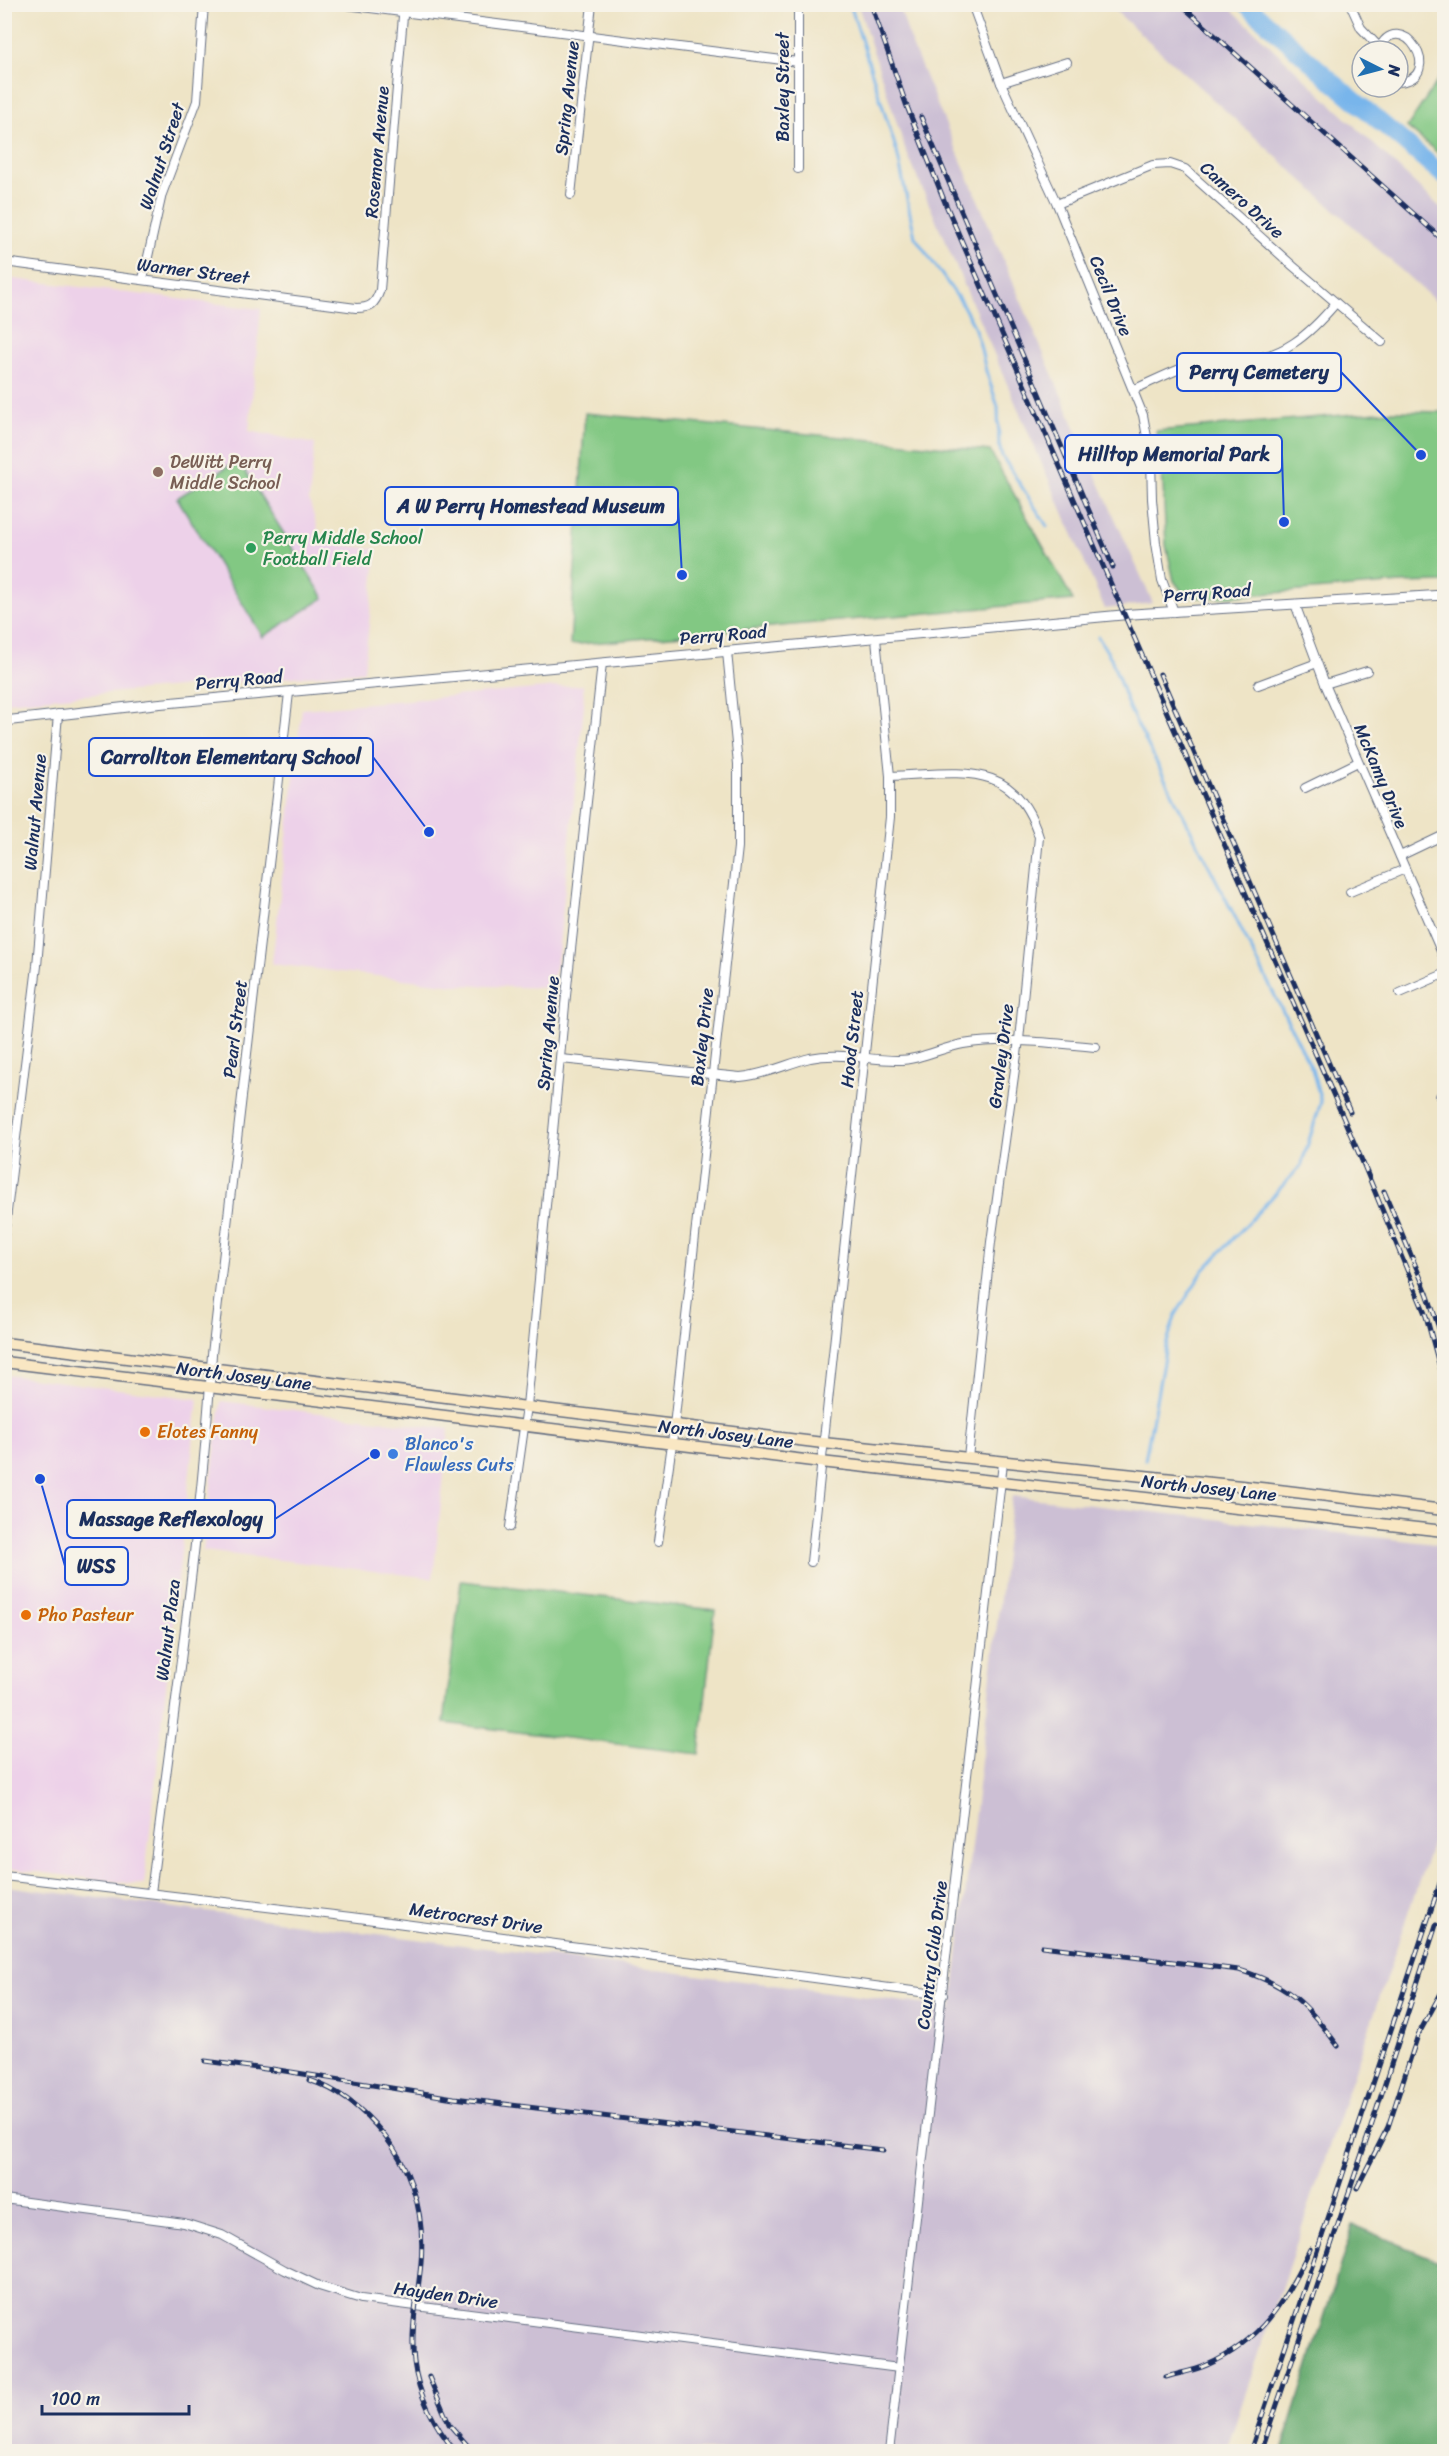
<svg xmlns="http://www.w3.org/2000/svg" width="1449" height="2456" viewBox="0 0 1449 2456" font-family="Sriracha,sans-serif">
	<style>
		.built { fill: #edd1e9 }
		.industrial { fill: #ccbfd4 }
		.green { fill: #82c883; stroke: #4e7c70; stroke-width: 1.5 }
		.forest { fill: #69ac71; stroke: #426e68; stroke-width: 1.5 }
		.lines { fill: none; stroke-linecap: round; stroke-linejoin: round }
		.stream { stroke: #78b5eb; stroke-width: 3 }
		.river { stroke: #78b5eb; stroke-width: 18 }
		.minor-casing { stroke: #656e82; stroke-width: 10 }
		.tertiary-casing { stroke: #656e82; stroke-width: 11 }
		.secondary-casing { stroke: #656e82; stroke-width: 13 }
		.minor { stroke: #fff; stroke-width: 8 }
		.tertiary { stroke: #fff; stroke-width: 9 }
		.secondary { stroke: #f9e7c3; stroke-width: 10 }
		.rail-casing { stroke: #1b2f5e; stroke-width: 5 }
		.rail { stroke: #f7f3e8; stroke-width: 3; stroke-dasharray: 9; stroke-linecap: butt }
		.education-dot { fill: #8d6e63; stroke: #f7f3e8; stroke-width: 2 }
		.leisure-dot { fill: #2e9e5b; stroke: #f7f3e8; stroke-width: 2 }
		.food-dot { fill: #e8710a; stroke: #f7f3e8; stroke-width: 2 }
		.shop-dot { fill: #3f7fe0; stroke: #f7f3e8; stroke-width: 2 }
		.labels { text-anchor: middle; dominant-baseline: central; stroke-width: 4.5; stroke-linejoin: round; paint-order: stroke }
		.street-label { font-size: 18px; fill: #1b2f5e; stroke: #f7f3e8 }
		.education-label { font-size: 18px; fill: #785e54; stroke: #f7f3e8; text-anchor: start }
		.leisure-label { font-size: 18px; fill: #27864d; stroke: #f7f3e8; text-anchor: start }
		.food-label { font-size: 18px; fill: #c56008; stroke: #f7f3e8; text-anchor: start }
		.shop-label { font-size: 18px; fill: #366cbe; stroke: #f7f3e8; text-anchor: start }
		.leader { fill: none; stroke: #1d4ed8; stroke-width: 2 }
		.callout-dot { fill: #1d4ed8; stroke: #f7f3e8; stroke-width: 2 }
		.callout { fill: #f7f3e8; stroke: #1d4ed8; stroke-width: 2 }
		.callout-label { font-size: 20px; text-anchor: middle; font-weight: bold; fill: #1b2f5e }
	</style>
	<rect width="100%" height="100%" fill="#f7f3e8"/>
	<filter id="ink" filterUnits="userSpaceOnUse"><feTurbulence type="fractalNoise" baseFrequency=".0167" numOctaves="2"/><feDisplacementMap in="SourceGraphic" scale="12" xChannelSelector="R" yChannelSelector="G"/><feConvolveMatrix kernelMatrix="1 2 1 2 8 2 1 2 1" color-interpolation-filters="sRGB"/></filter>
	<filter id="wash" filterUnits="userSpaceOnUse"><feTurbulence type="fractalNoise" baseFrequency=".008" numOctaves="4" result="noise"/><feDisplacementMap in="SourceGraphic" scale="24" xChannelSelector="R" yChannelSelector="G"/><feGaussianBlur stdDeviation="1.35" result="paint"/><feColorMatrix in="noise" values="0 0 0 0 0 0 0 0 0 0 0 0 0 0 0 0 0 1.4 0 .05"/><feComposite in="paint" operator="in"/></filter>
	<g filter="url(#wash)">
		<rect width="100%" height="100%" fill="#eee4c6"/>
		<g class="built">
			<polygon points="5,278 261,309 249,431 315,444 309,500 318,530 327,541 341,545 377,549 364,671 5,702"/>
			<polygon points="583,685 584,705 558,955 550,988 455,985 272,964 302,709"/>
			<polygon points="5,1375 198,1399 144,1885 5,1868"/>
			<polygon points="221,1401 449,1429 433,1578 203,1551"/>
		</g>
		<g class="industrial">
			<polygon points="858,5 899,5 911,43 1091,465 1153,603 1105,609 906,151"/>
			<polygon points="1109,5 1227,5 1444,211 1444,309"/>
			<polygon points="1012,1496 1444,1545 1444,1787 1438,1825 1226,2451 5,2452 5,1886 952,2008"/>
		</g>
		<g class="green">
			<polygon points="1444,71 1444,158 1407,127"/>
			<polygon points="1390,411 1444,412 1444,582 1401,583 1211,598 1186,597 1174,581 1166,545 1163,484 1156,431"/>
			<polygon points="585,413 990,451 1073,600 570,645"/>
			<polygon points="238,460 324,598 263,637 177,498"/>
			<polygon points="461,1581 715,1610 699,1754 444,1723"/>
		</g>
		<polygon class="forest" points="1353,2225 1444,2263 1444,2451 1282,2451"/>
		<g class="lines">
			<g class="stream">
				<polyline points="850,4 897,152 915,237 961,302 974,326 980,345 986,371 998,407 999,445 1002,456 1047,526"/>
				<polyline points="1098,637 1111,658 1129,708 1312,1069 1321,1102 1301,1166 1203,1271 1175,1316 1166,1346 1145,1460"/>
			</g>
			<polyline class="river" points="1246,4 1333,82 1444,176"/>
		</g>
	</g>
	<g filter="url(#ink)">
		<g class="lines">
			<defs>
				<g id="minor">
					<polyline points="338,4 798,62"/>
					<polyline points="798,4 798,169"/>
					<polyline points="972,4 1001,83 1057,204 1143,415 1151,459 1152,499 1156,543 1162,580 1174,612"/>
					<polyline points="1350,4 1361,28 1379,47"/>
					<path d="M 1378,51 C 1399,2 1449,79 1398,82"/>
					<polyline points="1001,83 1067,62"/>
					<polyline points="571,195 592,4"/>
					<polyline points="1057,204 1153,165 1170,164 1185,169 1293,266 1382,342"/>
					<path d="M 4,262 L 356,308 C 371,308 375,304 380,290 L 404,4"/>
					<polyline points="143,279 162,194 197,101 204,4"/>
					<path d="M 1133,390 C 1160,378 1190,361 1220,359 C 1227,359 1233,361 1239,361 C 1283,358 1309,335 1336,303"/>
					<polyline points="1295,604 1325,684 1444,958"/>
					<polyline points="1325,684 1367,671"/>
					<polyline points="1258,685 1317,663"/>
					<path d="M 890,776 C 957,774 1015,757 1039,837 L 1019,1040 L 991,1242 L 968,1458"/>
					<polyline points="1305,788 1358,762"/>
					<polyline points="1400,856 1444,835"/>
					<polyline points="1350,892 1405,869"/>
					<polyline points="1400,993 1444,974"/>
					<path d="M 561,1059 L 740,1077 C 765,1075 786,1064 810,1058 C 840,1052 867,1060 897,1060 C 920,1060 941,1048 963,1044 C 1008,1037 1051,1043 1096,1047"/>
					<polyline points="1440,1096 1444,1095"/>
					<polyline points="4,1236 37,966 58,714"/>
					<polyline points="510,1527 527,1406 565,1005 602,663"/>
					<polyline points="658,1542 672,1444 738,847 738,764 727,652"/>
					<polyline points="811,1562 890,817 890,776 876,639"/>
					<polyline points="4,1876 351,1917 943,1995"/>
					<path d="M 151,1893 C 173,1714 201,1534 212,1354 L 289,693"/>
					<polyline points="4,2199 184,2223 222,2235 285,2270 319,2286 361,2299 899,2368"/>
					<polyline points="889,2452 1003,1463"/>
				</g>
				<polyline id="tertiary" points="4,721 155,704 1133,614 1444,595"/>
				<g id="secondary">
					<polyline points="4,1343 823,1443 1270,1489 1444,1510"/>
					<polyline points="4,1362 821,1462 1444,1531"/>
				</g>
			</defs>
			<use href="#minor" class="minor-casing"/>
			<use href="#tertiary" class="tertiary-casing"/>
			<use href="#secondary" class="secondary-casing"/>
			<use href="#minor" class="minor"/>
			<use href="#tertiary" class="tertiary"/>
			<use href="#secondary" class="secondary"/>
			<defs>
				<g id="rail">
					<polyline points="871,4 906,104 946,205 1363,1163 1426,1316 1444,1382"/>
					<polyline points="1180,4 1444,241"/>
					<polyline points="921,117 1113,567"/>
					<polyline points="1160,674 1350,1112"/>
					<polyline points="1384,1191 1427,1293 1444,1343"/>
					<path d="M 1042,1946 L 1239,1970 C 1289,1985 1307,2004 1338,2046"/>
					<polyline points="205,2061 280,2071"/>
					<polyline points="272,2069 454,2098 883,2150"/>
					<path d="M 309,2080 C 340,2090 364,2110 384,2135 C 413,2172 425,2216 421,2263 C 418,2296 410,2329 414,2362 C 418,2395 435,2427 456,2452"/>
					<polyline points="1357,2188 1388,2127 1418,2035 1444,1988"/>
					<polyline points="429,2377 449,2424 473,2452"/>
					<path d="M 1166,2377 C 1179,2373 1194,2371 1207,2365 C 1262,2341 1285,2301 1310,2249"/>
					<polyline points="1250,2452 1444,1871"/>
					<polyline points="1261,2452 1370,2130 1436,1925"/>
				</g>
			</defs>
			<use href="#rail" class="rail-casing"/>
			<use href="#rail" class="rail"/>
		</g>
	</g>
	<circle class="education-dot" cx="158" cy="472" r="6"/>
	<circle class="leisure-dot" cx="251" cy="548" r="6"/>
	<g class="food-dot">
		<circle cx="145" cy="1432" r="6"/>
		<circle cx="26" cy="1615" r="6"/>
	</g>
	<circle class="shop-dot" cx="393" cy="1454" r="6"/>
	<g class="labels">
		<g class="street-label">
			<text transform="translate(783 87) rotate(-90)">Baxley Street</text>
			<text transform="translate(567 98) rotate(-84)">Spring Avenue</text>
			<text transform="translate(377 152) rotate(-85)">Rosemon Avenue</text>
			<text transform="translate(162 156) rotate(-72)">Walnut Street</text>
			<text transform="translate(1242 200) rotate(42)">Camero Drive</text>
			<text transform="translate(193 271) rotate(7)">Warner Street</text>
			<text transform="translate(1111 296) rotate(68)">Cecil Drive</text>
			<text transform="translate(1207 593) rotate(-4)">Perry Road</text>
			<text transform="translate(723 635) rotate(-5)">Perry Road</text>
			<text transform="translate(239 680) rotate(-5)">Perry Road</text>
			<text transform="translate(1381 776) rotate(67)">McKamy Drive</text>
			<text transform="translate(35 812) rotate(-85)">Walnut Avenue</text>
			<text transform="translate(235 1029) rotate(-83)">Pearl Street</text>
			<text transform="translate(548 1033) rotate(-85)">Spring Avenue</text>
			<text transform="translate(702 1037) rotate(-84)">Baxley Drive</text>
			<text transform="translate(852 1039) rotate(-84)">Hood Street</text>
			<text transform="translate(1001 1056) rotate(-83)">Gravley Drive</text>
			<text transform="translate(244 1376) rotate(7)">North Josey Lane</text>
			<text transform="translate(726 1434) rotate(7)">North Josey Lane</text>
			<text transform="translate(1209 1488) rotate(6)">North Josey Lane</text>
			<text transform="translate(168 1630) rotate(-83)">Walnut Plaza</text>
			<text transform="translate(476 1918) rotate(8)">Metrocrest Drive</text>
			<text transform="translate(932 1955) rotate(-83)">Country Club Drive</text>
			<text transform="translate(446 2295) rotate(8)">Hayden Drive</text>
		</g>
		<g class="education-label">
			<text x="170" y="462">DeWitt Perry<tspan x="170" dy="21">Middle School</tspan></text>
		</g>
		<g class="leisure-label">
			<text x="263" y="538">Perry Middle School<tspan x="263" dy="21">Football Field</tspan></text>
		</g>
		<g class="food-label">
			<text x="157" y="1432">Elotes Fanny</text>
			<text x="38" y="1615">Pho Pasteur</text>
		</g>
		<g class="shop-label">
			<text x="405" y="1444">Blanco's<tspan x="405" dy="21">Flawless Cuts</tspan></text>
		</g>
	</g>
	<path class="leader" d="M1421 455L1341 372M1284 522L1282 454M682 575L678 506M429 832L373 757M375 1454L275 1519M40 1479L65 1566"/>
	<g class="callout-dot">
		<circle cx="1421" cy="455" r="6"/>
		<circle cx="1284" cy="522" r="6"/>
		<circle cx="682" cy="575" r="6"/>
		<circle cx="429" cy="832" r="6"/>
		<circle cx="375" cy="1454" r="6"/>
		<circle cx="40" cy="1479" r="6"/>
	</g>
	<g class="callout">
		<rect x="1177" y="353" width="164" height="38" rx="6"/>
		<rect x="1065" y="435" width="217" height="38" rx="6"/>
		<rect x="385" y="487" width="293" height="38" rx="6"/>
		<rect x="89" y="738" width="284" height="38" rx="6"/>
		<rect x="67" y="1500" width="208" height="38" rx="6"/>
		<rect x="65" y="1547" width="63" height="38" rx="6"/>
	</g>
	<g class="callout-label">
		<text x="1259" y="379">Perry Cemetery</text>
		<text x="1174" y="461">Hilltop Memorial Park</text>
		<text x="531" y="513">A W Perry Homestead Museum</text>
		<text x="231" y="764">Carrollton Elementary School</text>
		<text x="171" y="1526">Massage Reflexology</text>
		<text x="96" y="1573">WSS</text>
	</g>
	<rect width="1449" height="2456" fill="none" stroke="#f7f3e8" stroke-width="24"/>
	<g transform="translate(1380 69) rotate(96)"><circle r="28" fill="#f7f3e8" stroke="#9fa5b1" stroke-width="1.5"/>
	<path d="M0-4.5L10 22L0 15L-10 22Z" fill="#1f6fb2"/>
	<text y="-9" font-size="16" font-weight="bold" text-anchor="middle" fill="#1b2f5e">N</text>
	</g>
	<path d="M42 2405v9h147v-9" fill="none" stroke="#1b2f5e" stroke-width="3"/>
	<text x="51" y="2405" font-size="18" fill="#1b2f5e" stroke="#f7f3e8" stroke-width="4.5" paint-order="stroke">100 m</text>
</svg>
